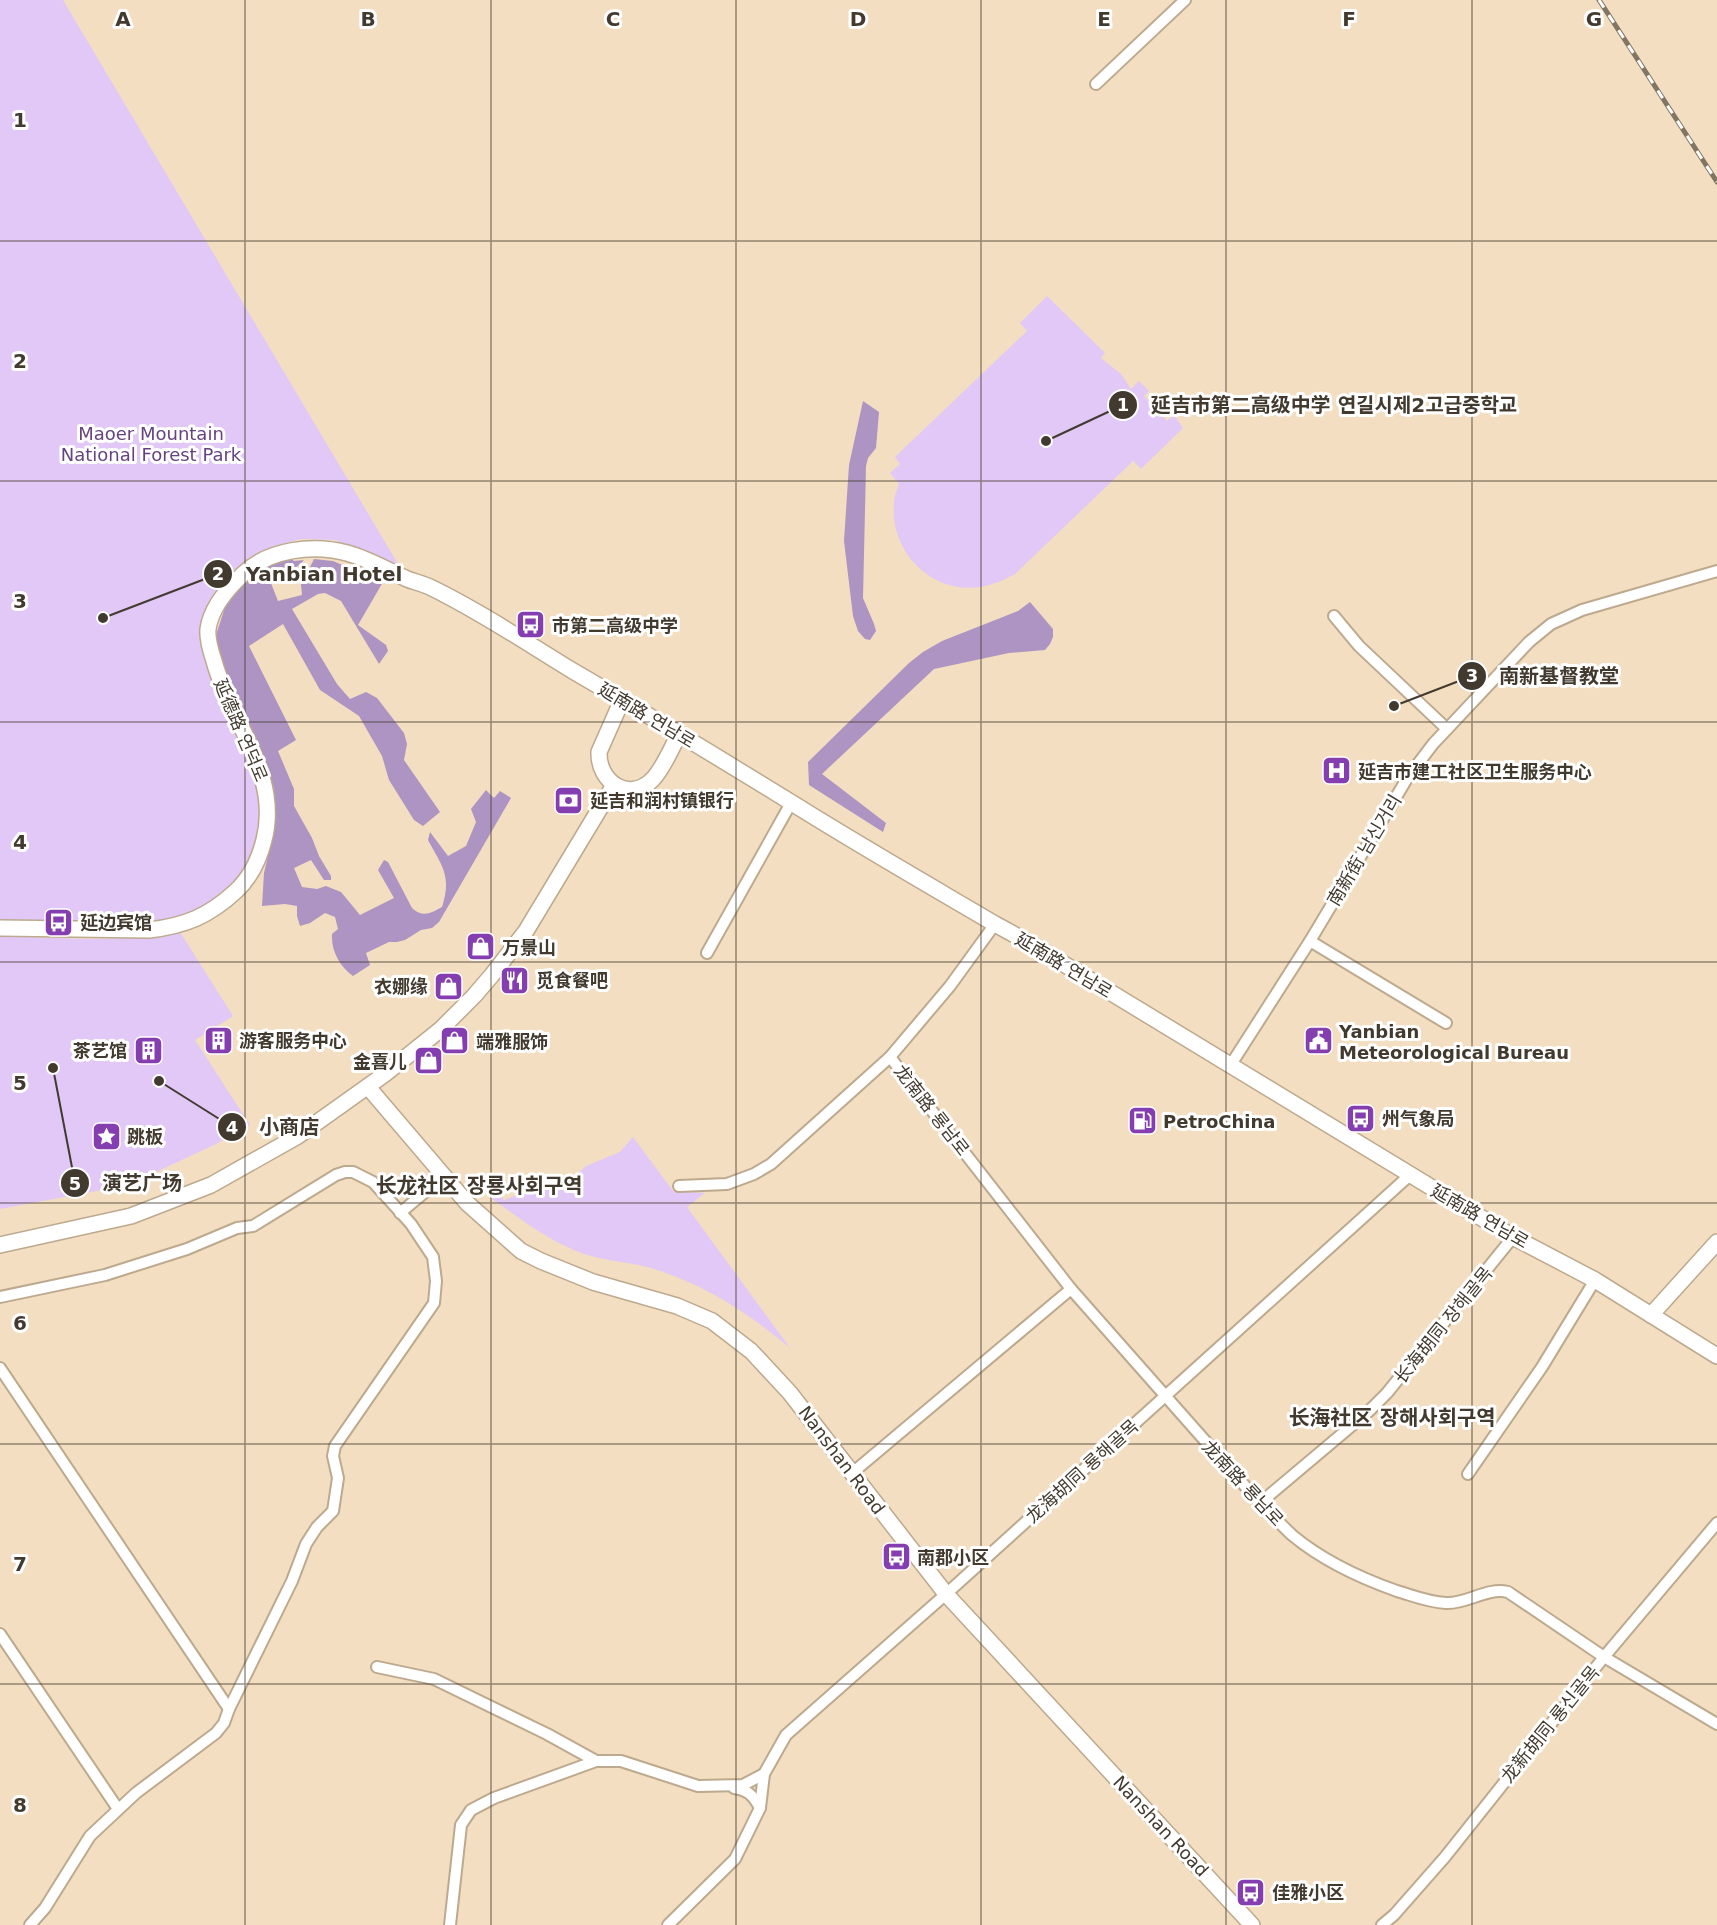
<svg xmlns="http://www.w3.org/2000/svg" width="1717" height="1925" viewBox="0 0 1717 1925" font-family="'DejaVu Sans','Noto Sans SC','Noto Sans KR',sans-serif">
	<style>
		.green { fill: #e2c8f7 }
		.forest { fill: #ae94c2 }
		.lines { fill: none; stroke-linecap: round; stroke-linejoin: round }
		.street-casing { stroke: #bda98e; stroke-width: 14 }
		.secondary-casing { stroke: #bda98e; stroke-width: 18 }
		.street { stroke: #fff; stroke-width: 10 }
		.secondary { stroke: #fff; stroke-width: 15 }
		.rail-casing { stroke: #817563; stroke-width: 5 }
		.rail { stroke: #fff; stroke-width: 3; stroke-dasharray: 9; stroke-linecap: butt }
		.grid { fill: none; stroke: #423a2f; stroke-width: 1.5; stroke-opacity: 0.55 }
		.labels { text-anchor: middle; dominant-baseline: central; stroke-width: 6; stroke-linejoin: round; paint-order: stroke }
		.park-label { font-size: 18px; fill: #66437e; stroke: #fff }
		.poi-label { font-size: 18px; font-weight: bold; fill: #423a2f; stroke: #fff; text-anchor: start }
		.street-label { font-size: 18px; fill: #423a2f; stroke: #fff }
		.quarter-label { font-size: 21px; font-weight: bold; fill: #423a2f; stroke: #fff }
		.grid-label { font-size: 20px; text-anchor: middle; font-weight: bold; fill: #423a2f; stroke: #fff; stroke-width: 6; stroke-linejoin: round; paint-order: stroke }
		.leader { fill: none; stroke: #423a2f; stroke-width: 2 }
		.callout-dot { fill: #423a2f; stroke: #fff; stroke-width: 2 }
		.mark-label { font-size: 18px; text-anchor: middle; font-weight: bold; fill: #fff }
		.callout-label { font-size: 20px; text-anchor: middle; font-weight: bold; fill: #423a2f; stroke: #fff; stroke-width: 6; stroke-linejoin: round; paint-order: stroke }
	</style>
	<rect width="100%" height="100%" fill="#f3dec1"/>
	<g class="green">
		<polygon points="0,0 63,0 401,569 335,540 301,539 272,547 250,557 234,570 222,586 206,643 210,674 247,750 257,777 262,814 260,846 244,879 200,912 147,925 0,921"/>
		<path d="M 1047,296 L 1105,353 L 1101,358 L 1121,374 L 1131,389 L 1139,381 L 1149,391 L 1144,396 L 1167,421 L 1174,415 L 1183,428 L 1141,469 L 1132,460 L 1131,463 L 1015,574 C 1004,580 993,585 980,587 C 931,594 889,551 894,502 C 894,496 897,490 899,484 L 890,473 L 900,464 L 895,457 L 1027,331 L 1020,323 Z"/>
		<path d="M 178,929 L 233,1016 L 195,1040 L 250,1125 L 216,1144 L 141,1179 L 107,1189 L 0,1209 L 0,936 C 59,937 120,945 178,929 Z"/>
		<path d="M 633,1137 L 673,1191 L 705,1193 L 687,1207 L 790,1348 C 749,1313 702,1283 651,1268 C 626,1261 598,1261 574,1250 C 544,1238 518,1217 492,1199 L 498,1194 L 504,1200 L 537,1187 L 571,1180 L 586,1166 L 620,1152 Z"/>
	</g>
	<g class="forest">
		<polygon points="863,401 879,412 876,448 868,458 866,466 863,598 874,624 876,631 870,640 865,639 858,631 853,616 844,541 849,465"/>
		<path d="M 289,556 L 294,561 L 304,560 L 298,566 L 269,578 L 278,601 L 302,595 L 300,574 L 309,569 L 314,559 L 333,561 L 383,582 L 358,625 L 386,645 L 388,651 L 379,664 L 341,601 L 325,593 L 318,594 L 292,609 L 337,684 L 350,699 L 366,692 L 377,698 L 404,733 L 407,744 L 404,760 L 440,812 L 423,826 L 414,820 L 389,780 L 382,756 L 359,716 L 320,690 L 283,624 L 249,646 L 296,740 L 278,751 L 294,789 L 294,806 L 312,838 L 319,856 L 331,876 L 331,880 L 324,880 L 311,860 L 294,868 L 302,887 L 317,889 L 326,886 L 341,892 L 360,915 L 394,898 L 378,870 L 384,860 L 388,862 L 412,908 C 423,918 431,913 442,907 C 452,876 442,866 428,840 L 430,832 L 448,856 L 466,846 L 476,822 L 471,809 L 486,790 L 494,798 L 500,791 L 511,798 L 439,922 L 432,928 L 421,930 L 405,940 L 397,942 L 389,942 L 366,953 L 370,965 L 353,976 C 339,966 331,950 332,934 L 338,929 L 335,917 L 325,913 L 310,923 L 300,926 L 297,916 L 297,906 L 285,904 L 262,906 L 264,873 L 273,835 L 275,812 L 274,789 L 263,754 L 239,702 L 227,683 L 217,652 L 217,632 L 228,598 L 246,575 Z"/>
		<polygon points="1030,602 1053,629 1053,637 1050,644 1045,650 1009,653 934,669 822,774 886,823 883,832 809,785 808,762 909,663 923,652 942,641 1018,611"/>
	</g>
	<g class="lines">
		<defs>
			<g id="street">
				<polyline points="1096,84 1185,0"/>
				<polyline points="1334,616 1359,646 1447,729"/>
				<polyline points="1310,941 1446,1023"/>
				<polyline points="707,953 791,803"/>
				<path d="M 890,1057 L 1071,1289 L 1260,1503 C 1271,1513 1281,1525 1292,1535 C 1323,1561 1360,1578 1397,1591 C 1414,1596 1428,1602 1446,1603 C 1468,1604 1486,1587 1508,1592 L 1604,1657 L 1717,1724"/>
				<polyline points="1230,1066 1310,941 1408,777 1433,744 1529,642 1551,624 1582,610 1717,571"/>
				<polyline points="679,1186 727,1184 754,1174 771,1164 890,1057 950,986 995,924"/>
				<polyline points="400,1213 443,1177"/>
				<polyline points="0,1297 105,1275 187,1249 237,1228 253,1226 336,1175 345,1172 353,1172 373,1182 411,1224 433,1257 436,1281 434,1303 335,1446 333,1456 338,1478 333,1511 317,1527 306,1544 292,1581 229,1709 224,1723 216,1733 136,1793 90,1836 45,1908 30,1925"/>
				<polyline points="0,1368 229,1709"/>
				<polyline points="851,1474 1071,1289"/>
				<polyline points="1468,1474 1542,1367 1595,1280"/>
				<polyline points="1260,1503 1368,1412 1387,1393 1513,1237"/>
				<polyline points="0,1634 118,1809"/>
				<polyline points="377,1667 434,1679 547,1734 596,1761"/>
				<path d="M 734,1788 C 748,1790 753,1795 760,1808"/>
				<polyline points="450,1925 461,1825 471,1810 494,1798 596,1761 621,1761 698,1786 743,1785 764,1774"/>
				<polyline points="668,1925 735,1859 760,1808 764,1774 786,1735 946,1594 1410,1175"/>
				<polyline points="1382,1925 1394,1915 1445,1857 1604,1657 1717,1523"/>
			</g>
			<g id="secondary">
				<path d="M 622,700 L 599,752 C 598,783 630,803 653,779 C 664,767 671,749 679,734"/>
				<path d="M 0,928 L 149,930 C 185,926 209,916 236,891 C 251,877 259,860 264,840 C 281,774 230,721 214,661 C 211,652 207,638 208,629 C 211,608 228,588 243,574 C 269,549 313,544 347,553 C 369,559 387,570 407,579 C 415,582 424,584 432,588 C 481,612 527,643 573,671 C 647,714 719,758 792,803 C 859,845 927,884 995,924 L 1026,941 L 1513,1237 L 1595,1280 L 1717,1356"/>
				<polyline points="368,1087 467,1203 521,1251 541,1261 593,1282 677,1306 712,1321 751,1351 790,1393 946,1594 1252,1925"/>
				<polyline points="0,1245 131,1216 211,1185 298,1136 385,1074 441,1029 474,996 492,975 526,931 614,785"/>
				<polyline points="1651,1315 1717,1242"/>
			</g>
		</defs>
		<use href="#street" class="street-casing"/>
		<use href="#secondary" class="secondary-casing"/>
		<use href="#street" class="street"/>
		<use href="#secondary" class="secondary"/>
		<defs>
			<polyline id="rail" points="1599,0 1717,182"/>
		</defs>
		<use href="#rail" class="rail-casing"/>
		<use href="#rail" class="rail"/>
	</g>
	<path class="grid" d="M 245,0 L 245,1925M 491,0 L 491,1925M 736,0 L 736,1925M 981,0 L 981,1925M 1226,0 L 1226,1925M 1472,0 L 1472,1925M 0,241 L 1717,241M 0,481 L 1717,481M 0,722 L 1717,722M 0,962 L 1717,962M 0,1203 L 1717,1203M 0,1444 L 1717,1444M 0,1684 L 1717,1684"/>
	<defs>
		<symbol id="bus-square" viewBox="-11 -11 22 22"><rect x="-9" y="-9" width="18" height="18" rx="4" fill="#853eb0" stroke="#fff"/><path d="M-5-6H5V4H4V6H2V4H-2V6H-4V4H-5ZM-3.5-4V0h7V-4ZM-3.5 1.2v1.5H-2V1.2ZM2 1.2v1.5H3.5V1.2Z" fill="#fff"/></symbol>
		<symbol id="hospital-square" viewBox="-11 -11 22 22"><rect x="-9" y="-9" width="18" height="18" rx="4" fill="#853eb0" stroke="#fff"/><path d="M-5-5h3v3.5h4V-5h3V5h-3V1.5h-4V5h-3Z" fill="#fff"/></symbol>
		<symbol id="bank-square" viewBox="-11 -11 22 22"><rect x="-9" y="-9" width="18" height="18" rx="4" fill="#853eb0" stroke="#fff"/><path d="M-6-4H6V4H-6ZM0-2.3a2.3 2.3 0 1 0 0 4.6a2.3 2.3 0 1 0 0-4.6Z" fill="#fff"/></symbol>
		<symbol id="shop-square" viewBox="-11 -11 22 22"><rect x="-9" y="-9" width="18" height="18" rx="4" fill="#853eb0" stroke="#fff"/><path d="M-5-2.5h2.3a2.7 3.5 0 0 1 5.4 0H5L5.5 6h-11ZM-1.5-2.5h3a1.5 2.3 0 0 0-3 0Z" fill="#fff"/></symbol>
		<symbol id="restaurant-square" viewBox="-11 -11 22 22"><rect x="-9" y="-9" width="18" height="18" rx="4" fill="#853eb0" stroke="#fff"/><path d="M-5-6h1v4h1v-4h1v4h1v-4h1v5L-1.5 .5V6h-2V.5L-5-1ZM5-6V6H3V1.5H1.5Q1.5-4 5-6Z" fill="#fff"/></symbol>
		<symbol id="building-square" viewBox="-11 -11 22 22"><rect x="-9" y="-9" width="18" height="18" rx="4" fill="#853eb0" stroke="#fff"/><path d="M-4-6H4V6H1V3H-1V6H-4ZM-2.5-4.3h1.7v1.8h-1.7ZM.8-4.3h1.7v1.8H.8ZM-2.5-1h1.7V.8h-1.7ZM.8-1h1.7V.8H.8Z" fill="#fff"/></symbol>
		<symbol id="civic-square" viewBox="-11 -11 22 22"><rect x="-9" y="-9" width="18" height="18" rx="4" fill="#853eb0" stroke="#fff"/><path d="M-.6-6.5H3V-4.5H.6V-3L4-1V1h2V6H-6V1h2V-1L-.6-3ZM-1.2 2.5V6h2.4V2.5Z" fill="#fff"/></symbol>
		<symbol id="fuel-square" viewBox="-11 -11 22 22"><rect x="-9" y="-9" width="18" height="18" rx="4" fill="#853eb0" stroke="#fff"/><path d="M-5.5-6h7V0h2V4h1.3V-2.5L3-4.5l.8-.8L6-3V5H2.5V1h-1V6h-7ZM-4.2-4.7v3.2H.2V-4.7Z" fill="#fff"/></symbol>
		<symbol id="sight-square" viewBox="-11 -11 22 22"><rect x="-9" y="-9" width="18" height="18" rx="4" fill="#853eb0" stroke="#fff"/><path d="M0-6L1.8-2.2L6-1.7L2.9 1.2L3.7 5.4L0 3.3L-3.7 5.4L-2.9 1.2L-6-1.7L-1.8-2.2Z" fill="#fff"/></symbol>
	</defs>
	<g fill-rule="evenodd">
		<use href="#bus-square" x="514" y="608" width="33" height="33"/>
		<use href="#hospital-square" x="1320" y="754" width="33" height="33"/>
		<use href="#bank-square" x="552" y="784" width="33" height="33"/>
		<use href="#bus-square" x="42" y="906" width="33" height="33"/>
		<use href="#shop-square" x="464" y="930" width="33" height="33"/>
		<use href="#restaurant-square" x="498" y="964" width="33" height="33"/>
		<use href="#shop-square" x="432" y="970" width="33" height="33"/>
		<use href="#building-square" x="202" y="1024" width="33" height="33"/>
		<use href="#shop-square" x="438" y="1024" width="33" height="33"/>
		<use href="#civic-square" x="1302" y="1024" width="33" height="33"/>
		<use href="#building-square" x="132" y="1034" width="33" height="33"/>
		<use href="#shop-square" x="412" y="1044" width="33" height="33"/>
		<use href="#bus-square" x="1344" y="1102" width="33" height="33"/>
		<use href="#fuel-square" x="1126" y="1104" width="33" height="33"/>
		<use href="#sight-square" x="90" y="1120" width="33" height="33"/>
		<use href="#bus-square" x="880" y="1540" width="33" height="33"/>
		<use href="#bus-square" x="1234" y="1876" width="33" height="33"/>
	</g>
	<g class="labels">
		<g class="park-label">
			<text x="151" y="433">Maoer Mountain<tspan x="151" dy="21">National Forest Park</tspan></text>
		</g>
		<g class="poi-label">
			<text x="552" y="625">市第二高级中学</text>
			<text x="1358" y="771">延吉市建工社区卫生服务中心</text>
			<text x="590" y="800">延吉和润村镇银行</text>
			<text x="80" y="922">延边宾馆</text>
			<text x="502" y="947">万景山</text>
			<text x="536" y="980">觅食餐吧</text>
			<text x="428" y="986" text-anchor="end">衣娜缘</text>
			<text x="1339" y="1031">Yanbian<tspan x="1339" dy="21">Meteorological Bureau</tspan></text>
			<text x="239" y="1040">游客服务中心</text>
			<text x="476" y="1041">端雅服饰</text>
			<text x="127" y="1050" text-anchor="end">茶艺馆</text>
			<text x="407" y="1061" text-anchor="end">金喜儿</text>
			<text x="1382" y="1118">州气象局</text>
			<text x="1163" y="1121">PetroChina</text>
			<text x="127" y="1136">跳板</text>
			<text x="917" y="1557">南郡小区</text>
			<text x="1272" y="1892">佳雅小区</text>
		</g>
		<g class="street-label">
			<text transform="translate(647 715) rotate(31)">延南路 연남로</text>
			<text transform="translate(241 730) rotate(67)">延德路 연덕로</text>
			<text transform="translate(1364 850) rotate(-59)">南新街 남신거리</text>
			<text transform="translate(1064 965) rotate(31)">延南路 연남로</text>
			<text transform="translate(932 1110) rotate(52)">龙南路 룡남로</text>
			<text transform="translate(1480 1216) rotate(30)">延南路 연남로</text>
			<text transform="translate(1443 1325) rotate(-51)">长海胡同 장해골목</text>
			<text transform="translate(842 1460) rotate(53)">Nanshan Road</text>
			<text transform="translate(1082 1471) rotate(-42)">龙海胡同 룡해골목</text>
			<text transform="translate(1243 1483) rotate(47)">龙南路 룡남로</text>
			<text transform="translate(1550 1724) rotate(-51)">龙新胡同 룡신골목</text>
			<text transform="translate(1161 1826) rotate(47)">Nanshan Road</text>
		</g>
		<g class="quarter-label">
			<text x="479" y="1186">长龙社区 장룡사회구역</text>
			<text x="1392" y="1418">长海社区 장해사회구역</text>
		</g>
	</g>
	<g class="grid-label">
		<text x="123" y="26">A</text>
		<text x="368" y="26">B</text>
		<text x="613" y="26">C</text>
		<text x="858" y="26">D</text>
		<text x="1104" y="26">E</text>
		<text x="1349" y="26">F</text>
		<text x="1594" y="26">G</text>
		<text x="20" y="127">1</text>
		<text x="20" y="368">2</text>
		<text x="20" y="608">3</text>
		<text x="20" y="849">4</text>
		<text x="20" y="1090">5</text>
		<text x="20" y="1330">6</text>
		<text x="20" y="1571">7</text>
		<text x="20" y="1812">8</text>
	</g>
	<path class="leader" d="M1046 441L1123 405M103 618L218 574M1394 706L1472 676M159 1081L232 1127M53 1068L75 1183"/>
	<g class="callout-dot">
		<circle cx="1046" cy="441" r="6"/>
		<circle cx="103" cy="618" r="6"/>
		<circle cx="1394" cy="706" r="6"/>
		<circle cx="159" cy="1081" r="6"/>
		<circle cx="53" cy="1068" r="6"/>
		<circle cx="1123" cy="405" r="15"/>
		<circle cx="218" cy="574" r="15"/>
		<circle cx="1472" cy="676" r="15"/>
		<circle cx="232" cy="1127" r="15"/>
		<circle cx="75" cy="1183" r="15"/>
	</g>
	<g class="mark-label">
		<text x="1123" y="411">1</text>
		<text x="218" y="580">2</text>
		<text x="1472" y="682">3</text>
		<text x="232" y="1134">4</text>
		<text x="75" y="1190">5</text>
	</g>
	<g class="callout-label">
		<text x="1334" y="412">延吉市第二高级中学 연길시제2고급중학교</text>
		<text x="324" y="581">Yanbian Hotel</text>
		<text x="1559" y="683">南新基督教堂</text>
		<text x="289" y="1134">小商店</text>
		<text x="142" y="1190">演艺广场</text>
	</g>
</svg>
